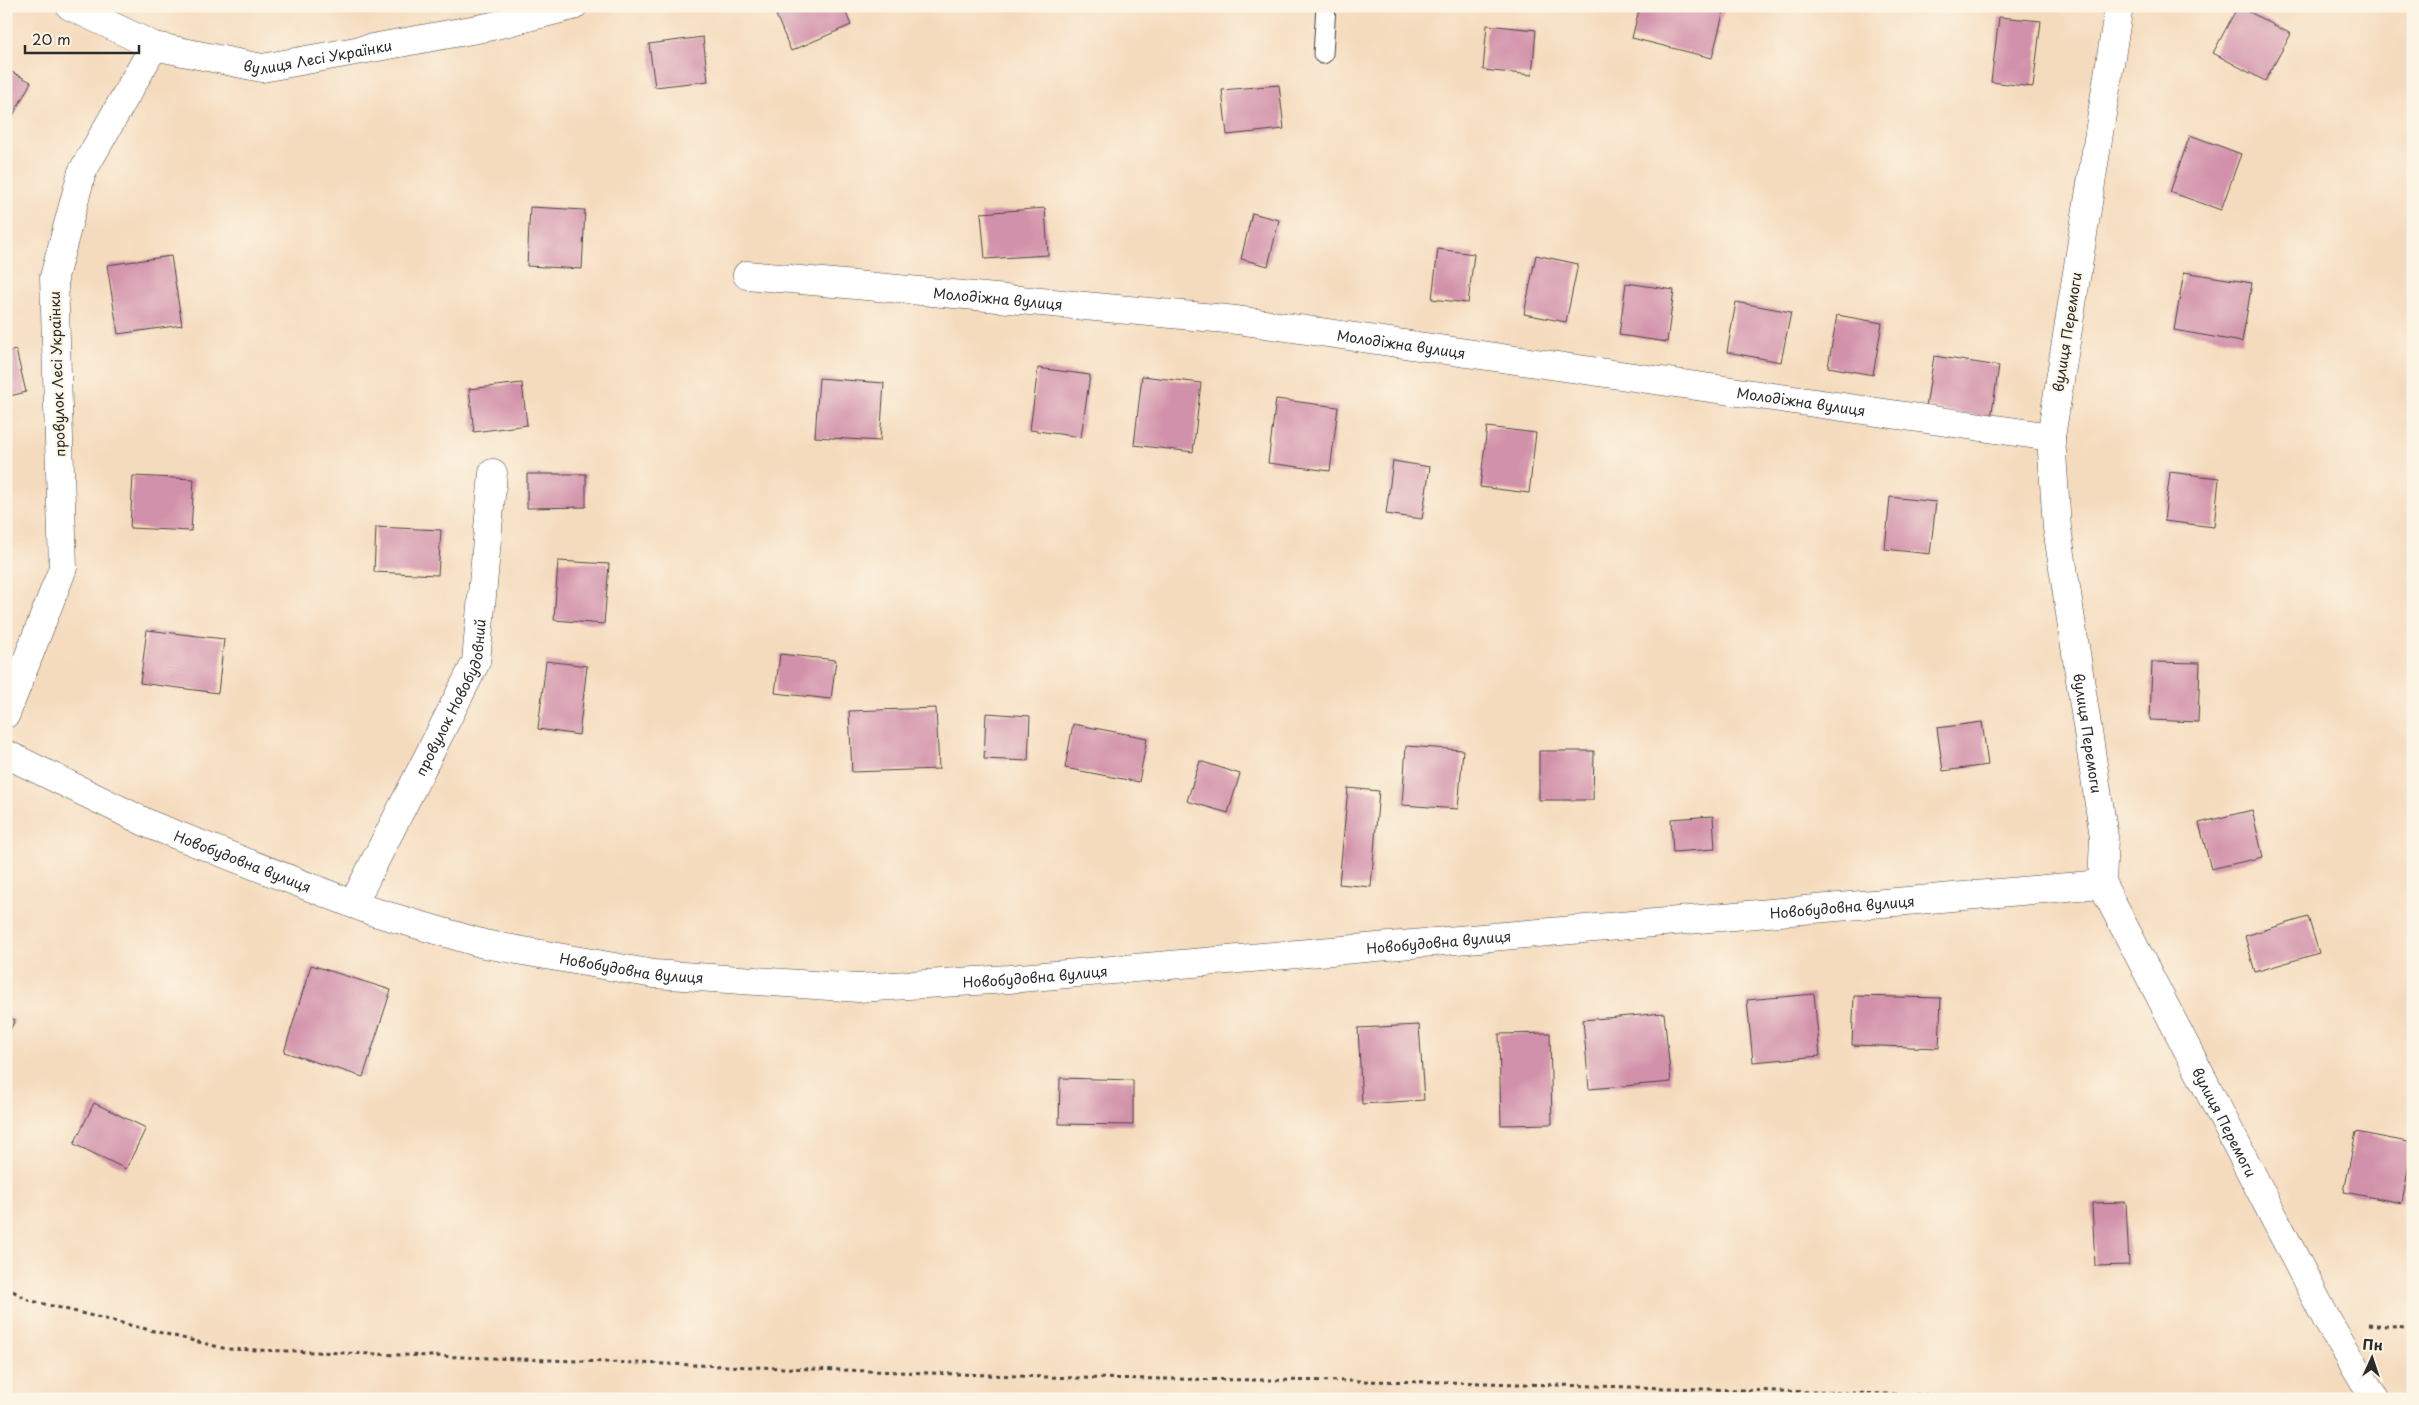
<svg xmlns="http://www.w3.org/2000/svg" width="2419" height="1405" viewBox="0 0 2419 1405" font-family="'Playpen Sans',sans-serif">
	<style>
		.building { fill: #d291aa }
		.lines { fill: none; stroke-linecap: round; stroke-linejoin: round }
		.service-casing { stroke: #494541; stroke-width: 21 }
		.minor-casing { stroke: #494541; stroke-width: 29 }
		.path { stroke: #494541; stroke-width: 3; stroke-dasharray: 4 4; stroke-linecap: butt }
		.service { stroke: #fff; stroke-width: 19 }
		.minor { stroke: #fff; stroke-width: 28 }
		.labels { text-anchor: middle; dominant-baseline: central; stroke-width: 4; stroke-linejoin: round; paint-order: stroke }
		.street-label { font-size: 14px; fill: #2b2b2b; stroke: #fcf5e5 }
	</style>
	<rect width="100%" height="100%" fill="#fcf5e5"/>
	<filter id="ink" filterUnits="userSpaceOnUse"><feTurbulence type="fractalNoise" baseFrequency=".02" numOctaves="2"/><feDisplacementMap in="SourceGraphic" scale="10" xChannelSelector="R" yChannelSelector="G"/><feConvolveMatrix kernelMatrix="1 2 1 2 8 2 1 2 1" color-interpolation-filters="sRGB"/></filter>
	<filter id="wash" filterUnits="userSpaceOnUse"><feTurbulence type="fractalNoise" baseFrequency=".0096" numOctaves="4" result="noise"/><feDisplacementMap in="SourceGraphic" scale="20" xChannelSelector="R" yChannelSelector="G"/><feGaussianBlur stdDeviation="1.12" result="paint"/><feColorMatrix in="noise" values="0 0 0 0 0 0 0 0 0 0 0 0 0 0 0 0 0 1.4 0 .05"/><feComposite in="paint" operator="in"/></filter>
	<g filter="url(#wash)">
		<rect width="100%" height="100%" fill="#f5dbbe"/>
		<g id="blocks">
			<g class="building">
				<polygon points="783,6 843,6 851,25 791,51 774,10"/>
				<polygon points="1640,6 1725,6 1712,58 1632,38"/>
				<polygon points="2238,6 2291,34 2265,81 2213,53"/>
				<polygon points="1999,17 2041,21 2033,87 1991,82"/>
				<polygon points="1487,25 1536,30 1532,75 1483,70"/>
				<polygon points="703,37 708,81 655,87 649,44"/>
				<polygon points="6,69 31,82 8,125 6,124"/>
				<polygon points="1279,85 1284,129 1227,135 1222,90"/>
				<polygon points="2190,135 2241,154 2221,210 2170,192"/>
				<polygon points="530,207 585,210 582,269 527,266"/>
				<polygon points="1045,208 1048,255 985,259 981,213"/>
				<polygon points="1252,213 1279,220 1268,266 1241,259"/>
				<polygon points="1438,249 1474,254 1468,303 1432,299"/>
				<polygon points="1536,255 1578,264 1566,322 1524,314"/>
				<polygon points="171,256 182,325 118,334 107,265"/>
				<polygon points="2184,272 2252,283 2242,342 2174,330"/>
				<polygon points="1626,283 1674,290 1667,342 1619,335"/>
				<polygon points="1736,302 1791,312 1781,362 1727,352"/>
				<polygon points="1837,315 1882,323 1873,375 1828,367"/>
				<polygon points="16,350 26,392 6,397 6,352"/>
				<polygon points="1934,356 1999,366 1991,418 1926,407"/>
				<polygon points="1038,368 1090,375 1081,437 1030,430"/>
				<polygon points="1142,376 1201,383 1193,452 1134,445"/>
				<polygon points="819,378 884,383 880,441 815,437"/>
				<polygon points="522,383 527,425 474,432 469,389"/>
				<polygon points="1276,399 1338,407 1330,471 1268,463"/>
				<polygon points="1487,427 1536,433 1529,493 1480,487"/>
				<polygon points="1393,461 1430,467 1422,519 1386,514"/>
				<polygon points="2170,472 2219,478 2214,527 2164,521"/>
				<polygon points="527,474 586,474 586,507 527,508"/>
				<polygon points="133,476 194,479 191,531 130,528"/>
				<polygon points="1890,497 1936,502 1930,554 1885,549"/>
				<polygon points="376,527 441,530 438,575 374,572"/>
				<polygon points="558,561 609,564 604,624 554,620"/>
				<polygon points="147,630 224,639 218,693 140,683"/>
				<polygon points="780,654 836,660 831,699 775,693"/>
				<polygon points="546,661 587,666 579,735 538,729"/>
				<polygon points="2152,662 2200,663 2198,722 2150,720"/>
				<polygon points="936,708 939,769 852,772 849,711"/>
				<polygon points="986,713 1030,716 1028,761 984,759"/>
				<polygon points="1982,722 1988,765 1943,771 1937,728"/>
				<polygon points="1073,724 1147,738 1139,782 1065,768"/>
				<polygon points="1406,746 1463,750 1458,809 1402,805"/>
				<polygon points="1539,751 1594,751 1593,800 1539,800"/>
				<polygon points="1200,761 1240,774 1228,813 1187,801"/>
				<polygon points="1348,788 1379,791 1371,887 1339,884"/>
				<polygon points="2252,810 2263,857 2211,869 2199,823"/>
				<polygon points="1713,816 1715,849 1673,852 1671,819"/>
				<polygon points="2308,917 2319,953 2255,972 2245,936"/>
				<polygon points="311,965 391,990 363,1077 284,1052"/>
				<polygon points="1814,994 1820,1056 1753,1062 1747,1000"/>
				<polygon points="1854,996 1941,998 1939,1048 1852,1045"/>
				<polygon points="1664,1013 1671,1082 1589,1089 1583,1020"/>
				<polygon points="6,1016 15,1020 6,1038"/>
				<polygon points="1419,1025 1424,1100 1362,1104 1358,1028"/>
				<polygon points="1550,1033 1552,1124 1501,1125 1499,1034"/>
				<polygon points="1060,1078 1133,1080 1133,1125 1059,1124"/>
				<polygon points="94,1103 146,1128 126,1169 74,1144"/>
				<polygon points="2356,1132 2413,1143 2402,1203 2344,1192"/>
				<polygon points="2126,1202 2129,1265 2095,1266 2092,1203"/>
			</g>
		</g>
	</g>
	<g filter="url(#ink)">
		<use href="#blocks" fill-opacity="0" stroke="#494541" stroke-width="1"/>
		<g class="lines">
			<defs>
				<polyline id="service" points="1323,54 1326,6"/>
				<g id="minor">
					<path id="s1" d="M 70,6 L 154,46 L 262,68 L 488,27 L 573,6"/>
					<path id="s2" d="M 2119,6 L 2051,437 L 2057,528 L 2104,837 L 2102,884 L 2328,1322 L 2375,1399"/>
					<path id="s3" d="M 747,275 L 1237,320 L 2051,437"/>
					<polyline points="6,714 63,568 54,277 82,172 154,46"/>
					<path id="s4" d="M 6,754 L 151,825 L 371,911 L 484,944 L 654,974 L 858,988 L 1009,979 L 2102,884"/>
					<path id="s5" d="M 353,904 L 476,662 L 493,473"/>
				</g>
			</defs>
			<use href="#service" class="service-casing"/>
			<use href="#minor" class="minor-casing"/>
			<g class="path">
				<polyline points="6,1287 28,1300 227,1349 1076,1378 1447,1382 2072,1399"/>
				<polyline points="2368,1324 2413,1329"/>
			</g>
			<use href="#service" class="service"/>
			<use href="#minor" class="minor"/>
		</g>
	</g>
	<g class="labels">
		<g class="street-label">
			<text stroke="none"><textPath href="#s1" startOffset="260">вулиця Лесі Українки</textPath></text>
			<text stroke="none"><textPath href="#s3" startOffset="252">Молодіжна вулиця</textPath></text>
			<text transform="translate(2067 332) rotate(-81)">вулиця Перемоги</text>
			<text stroke="none"><textPath href="#s3" startOffset="658">Молодіжна вулиця</textPath></text>
			<text transform="translate(57 374) rotate(-92)">провулок Лесі Українки</text>
			<text stroke="none"><textPath href="#s3" startOffset="1062">Молодіжна вулиця</textPath></text>
			<text stroke="none"><textPath href="#s5" startOffset="230">провулок Новобудовний</textPath></text>
			<text stroke="none"><textPath href="#s2" startOffset="735">вулиця Перемоги</textPath></text>
			<text stroke="none"><textPath href="#s4" startOffset="260">Новобудовна вулиця</textPath></text>
			<text stroke="none"><textPath href="#s4" startOffset="1880">Новобудовна вулиця</textPath></text>
			<text stroke="none"><textPath href="#s4" startOffset="1475">Новобудовна вулиця</textPath></text>
			<text stroke="none"><textPath href="#s4" startOffset="665">Новобудовна вулиця</textPath></text>
			<text stroke="none"><textPath href="#s4" startOffset="1070">Новобудовна вулиця</textPath></text>
			<text stroke="none"><textPath href="#s2" startOffset="1155">вулиця Перемоги</textPath></text>
		</g>
	</g>
	<rect width="2419" height="1405" fill="none" stroke="#fcf5e5" stroke-width="25"/>
	<g transform="translate(2372 1358) rotate(3)" stroke="#fcf5e5" stroke-width="4" paint-order="stroke">
	<path d="M0-4L9 19L0 12L-9 19Z" fill="#2b2b2b"/>
	<text y="-8" font-size="14" font-weight="bold" text-anchor="middle" fill="#2b2b2b">Пн</text>
	</g>
	<path d="M25 45v8h114v-8" fill="none" stroke="#2b2b2b" stroke-width="2.5"/>
	<text x="32" y="45" font-size="15" fill="#2b2b2b" stroke="#fcf5e5" stroke-width="4" paint-order="stroke">20 m</text>
</svg>
